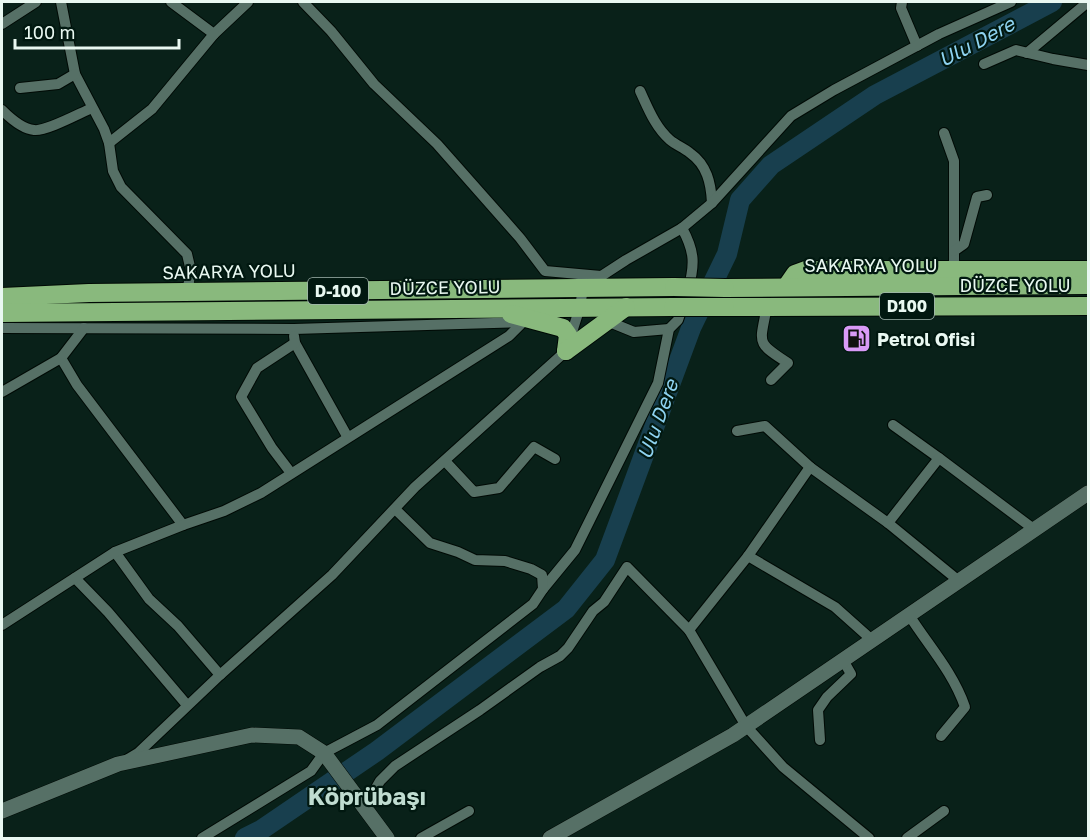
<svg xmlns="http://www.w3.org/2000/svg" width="1090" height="840" viewBox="0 0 1090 840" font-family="'Golos Text',sans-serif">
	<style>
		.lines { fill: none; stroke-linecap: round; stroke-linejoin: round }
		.river { stroke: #183f4e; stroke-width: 20 }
		.street-casing { stroke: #000a05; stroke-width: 12 }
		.secondary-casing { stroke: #000a05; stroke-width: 16 }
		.highway-casing { stroke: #000a05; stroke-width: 20 }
		.street { stroke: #567066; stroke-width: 10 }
		.secondary { stroke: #567066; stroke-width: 15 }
		.highway { stroke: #89b97d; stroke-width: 18 }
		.highway-bridge-casing { stroke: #000a05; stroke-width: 20; stroke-linecap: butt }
		.highway-bridge { stroke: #89b97d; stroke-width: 18 }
		.labels { text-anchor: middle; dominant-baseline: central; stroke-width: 4.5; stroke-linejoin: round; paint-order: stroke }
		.shield { fill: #011810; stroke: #a3b5ae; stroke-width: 1.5 }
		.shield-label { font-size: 16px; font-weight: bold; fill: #e9f8f1 }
		.street-label { font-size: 18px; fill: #e9f8f1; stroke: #011810 }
		.poi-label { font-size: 18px; font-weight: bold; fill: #e9f8f1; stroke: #011810; text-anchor: start }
		.water-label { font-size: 20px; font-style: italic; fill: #8ed3f1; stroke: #011810 }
		.district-label { font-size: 24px; font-weight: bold; fill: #bfdcd0; stroke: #011810 }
	</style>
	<rect width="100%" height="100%" fill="#092119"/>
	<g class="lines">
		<polyline class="river" points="245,838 261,830 377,751 566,609 605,560 691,328 727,254 740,200 771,165 875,95 1052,2"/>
		<defs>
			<g id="street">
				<polyline points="61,2 75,74 104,129 109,143 113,171 121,187 187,254 191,271 187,292"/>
				<polyline points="171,2 214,34 248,2"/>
				<polyline points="303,2 331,31 374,84 437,144 520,238 545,271 601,276"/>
				<polyline points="902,2 901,8 917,46"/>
				<polyline points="2,24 36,2"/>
				<polyline points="1027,53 1088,2"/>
				<polyline points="984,64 1016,50 1053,59 1088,65"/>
				<polyline points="20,88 58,84 75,74"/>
				<path d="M 640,91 C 648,108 655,127 670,140 C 676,145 684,148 690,153 C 707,165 711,183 712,203"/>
				<path d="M 2,110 C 10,118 22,129 34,130 C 45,132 80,113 92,108"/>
				<polyline points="944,133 954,161 954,270"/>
				<polyline points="109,143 152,109 214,34"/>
				<path d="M 682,228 C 695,252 695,264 688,290"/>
				<polyline points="954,251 964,244 977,197 987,195"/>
				<path d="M 767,306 C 760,344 755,342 788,363 L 771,380"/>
				<polyline points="607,321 634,332 669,329"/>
				<polyline points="2,328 294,329 523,322"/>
				<polyline points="294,336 295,343 347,436"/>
				<polyline points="61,358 77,385 183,525"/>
				<polyline points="2,392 61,358 84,328"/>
				<polyline points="893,425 939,458"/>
				<polyline points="737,431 765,426 810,467"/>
				<polyline points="445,461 474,492 499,488 534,447 555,459"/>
				<polyline points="291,473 272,448 241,397 257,368 295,343"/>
				<polyline points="888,523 939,458 1035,530"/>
				<polyline points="115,552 149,599 178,626 220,675"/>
				<polyline points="748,556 835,607 872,640"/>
				<polyline points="75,578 108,612 187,705"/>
				<polyline points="543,589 575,550 658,383 669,329 678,320 683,305"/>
				<path d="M 909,615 C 928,645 953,672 965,707 L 941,736"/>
				<polyline points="2,625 115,552 183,525 224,511 261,493 509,336 521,324"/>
				<polyline points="689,630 746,726 783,767 869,838"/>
				<polyline points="820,740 818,710 827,697 851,674 843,660"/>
				<polyline points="128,759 138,753 220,675 332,575 415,487 566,351 580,307 583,288 626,260 682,228 712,203 791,116 834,90 939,34 1011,2"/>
				<polyline points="365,807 380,781 395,766 480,710 540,667 560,656 568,648 593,611 604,602 627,567 689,630 748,556 810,467 888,523 959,581"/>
				<polyline points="202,838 311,771 324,753 377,725 533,604 543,589 542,575 531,569 505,561 475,560 458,552 430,543 395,509"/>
				<polyline points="421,838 469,811"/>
				<polyline points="907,838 944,811"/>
			</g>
			<g id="secondary">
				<polyline points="2,811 118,764 252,735 299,737 324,753 387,838"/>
				<polyline points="550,838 733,735 1088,493"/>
			</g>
			<g id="highway">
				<polyline points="786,287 795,274 806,270 1088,270"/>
				<polyline points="725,288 1088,285"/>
				<polyline points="2,297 89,293 674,287"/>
				<polyline points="725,307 1088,306"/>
				<polyline points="2,313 673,307"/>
				<polyline points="511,314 563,328 568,335 566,351"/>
				<polyline points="566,351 626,307"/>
			</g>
		</defs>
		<use href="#street" class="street-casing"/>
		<use href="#secondary" class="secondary-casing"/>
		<use href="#highway" class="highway-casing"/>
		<use href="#street" class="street"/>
		<use href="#secondary" class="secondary"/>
		<use href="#highway" class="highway"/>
		<defs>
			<g id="highway-bridge">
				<polyline points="674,287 725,288"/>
				<polyline points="673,307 725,307"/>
			</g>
		</defs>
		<use href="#highway-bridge" class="highway-bridge-casing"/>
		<use href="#highway-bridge" class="highway-bridge"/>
	</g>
	<defs>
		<symbol id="fuel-square" viewBox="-11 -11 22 22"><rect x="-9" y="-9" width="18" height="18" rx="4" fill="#d99af7" stroke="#011810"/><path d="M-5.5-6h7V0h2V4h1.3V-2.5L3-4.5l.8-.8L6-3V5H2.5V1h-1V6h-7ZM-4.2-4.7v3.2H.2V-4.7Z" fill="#111"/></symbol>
	</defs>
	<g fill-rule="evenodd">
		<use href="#fuel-square" x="840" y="322" width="33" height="33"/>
	</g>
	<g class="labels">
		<g class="shield">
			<rect x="308" y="278" width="60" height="26" rx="4.5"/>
			<rect x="880" y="293" width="54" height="26" rx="4.5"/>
		</g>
		<g class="shield-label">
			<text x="338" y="291">D-100</text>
			<text x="907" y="306">D100</text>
		</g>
		<g class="street-label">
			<text x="871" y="265">SAKARYA YOLU</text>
			<text transform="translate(229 271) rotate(-1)">SAKARYA YOLU</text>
			<text x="1015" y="285">DÜZCE YOLU</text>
			<text transform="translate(445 287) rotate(-1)">DÜZCE YOLU</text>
		</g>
		<g class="poi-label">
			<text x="877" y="339">Petrol Ofisi</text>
		</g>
		<g class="water-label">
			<text transform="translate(976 41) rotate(-28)">Ulu Dere</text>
			<text transform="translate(657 419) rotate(-70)">Ulu Dere</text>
		</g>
		<g class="district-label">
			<text x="367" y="795">Köprübaşı</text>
		</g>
	</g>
	<rect width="1090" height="840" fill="none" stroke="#e9f8f1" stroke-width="6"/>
	<path d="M15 39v9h164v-9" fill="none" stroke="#e9f8f1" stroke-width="3"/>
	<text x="24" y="39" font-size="18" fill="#e9f8f1" stroke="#011810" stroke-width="4.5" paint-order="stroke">100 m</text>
</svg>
